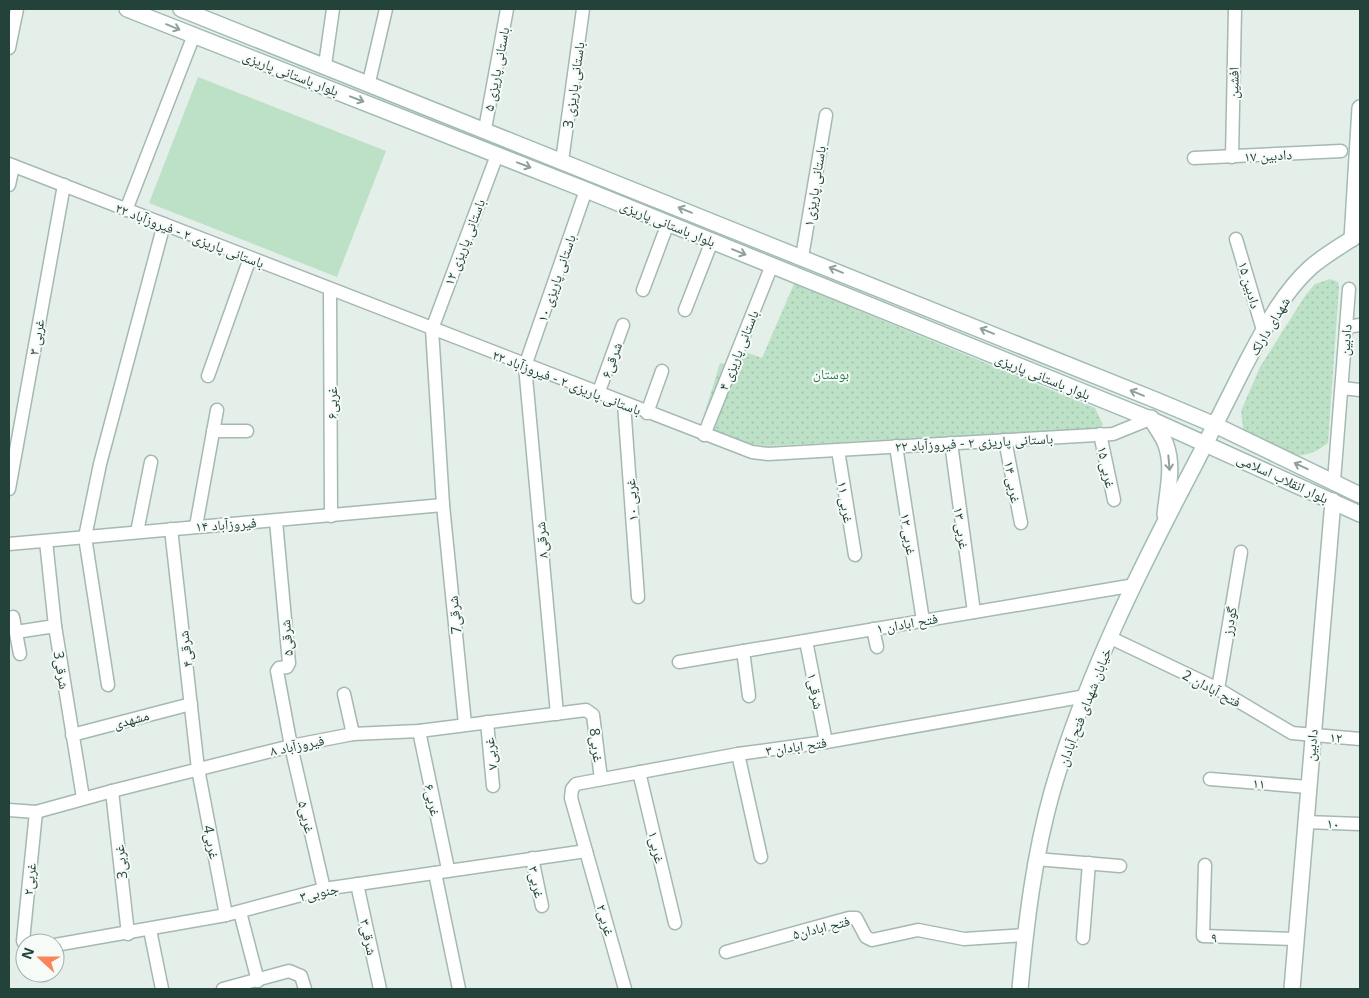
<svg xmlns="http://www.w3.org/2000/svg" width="1369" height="998" viewBox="0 0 1369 998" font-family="'Open Sans','Noto Naskh Arabic',sans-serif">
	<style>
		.park { fill: url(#park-dots) }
		.pitch { fill: #bce1c7 }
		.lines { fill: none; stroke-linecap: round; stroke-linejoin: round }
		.minor-casing { stroke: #a6b8b2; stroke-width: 15 }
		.tertiary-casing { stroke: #a6b8b2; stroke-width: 18 }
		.secondary-casing { stroke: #a2bbb3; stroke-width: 18 }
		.minor { stroke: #fff; stroke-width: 12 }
		.tertiary { stroke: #fff; stroke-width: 15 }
		.secondary { stroke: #fff; stroke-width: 15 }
		.oneway { stroke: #90a09c }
		.labels { text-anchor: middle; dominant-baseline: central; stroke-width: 4; stroke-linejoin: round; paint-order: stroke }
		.street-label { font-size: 14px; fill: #22423a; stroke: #f6fbf8 }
		.park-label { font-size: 14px; fill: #2a7b4c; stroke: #f6fbf8 }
	</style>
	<defs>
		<pattern id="park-dots" width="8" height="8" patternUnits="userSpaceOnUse" patternTransform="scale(1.25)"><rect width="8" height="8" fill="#bce1c7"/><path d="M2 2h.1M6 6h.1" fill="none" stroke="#a1c2ac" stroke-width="1.8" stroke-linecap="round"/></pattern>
	</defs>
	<rect width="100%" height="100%" fill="#e4efea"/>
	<g class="park">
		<path d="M 1330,279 L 1338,282 L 1339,287 L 1328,443 C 1297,468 1275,450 1244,435 L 1241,411 L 1260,367 L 1305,296 L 1315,284 Z"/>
		<polygon points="794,284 1095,408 1103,425 1096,429 767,446 751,444 700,428 720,363 734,367 740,350 762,358"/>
	</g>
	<polygon class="pitch" points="198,77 386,151 337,277 149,203"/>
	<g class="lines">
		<defs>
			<g id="minor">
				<polyline points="9,48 17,9"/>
				<polyline points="325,65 333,9"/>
				<polyline points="369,82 386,9"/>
				<polyline points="485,129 507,9"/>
				<polyline points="1232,157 1235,9"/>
				<polyline points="1194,158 1341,151"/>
				<polyline points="562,161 583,9"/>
				<polyline points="9,164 752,452 768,454 1113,434 1150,419"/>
				<polyline points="9,185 13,166"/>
				<polyline points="126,210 194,35"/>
				<polyline points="1236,239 1263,330"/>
				<polyline points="802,257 826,115"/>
				<polyline points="330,289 331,516"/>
				<polyline points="643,290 668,223"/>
				<polyline points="685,310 712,241"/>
				<polyline points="1346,327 1360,325"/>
				<polyline points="208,376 250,258"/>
				<polyline points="1342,388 1360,390"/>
				<polyline points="598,394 623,325"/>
				<polyline points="624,404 638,597"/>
				<polyline points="647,413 662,371"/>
				<polyline points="213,431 247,431"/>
				<polyline points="1100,434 1114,500"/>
				<polyline points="704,435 772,265"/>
				<polyline points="1005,440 1021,523"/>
				<polyline points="951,443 974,612"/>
				<polyline points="896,446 923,621"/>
				<polyline points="838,450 855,555"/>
				<polyline points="1334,481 1349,289"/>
				<polyline points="9,489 64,185"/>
				<polyline points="276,521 289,663 287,667 279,668 277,671 291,746 324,889"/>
				<polyline points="196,526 217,410"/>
				<polyline points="171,529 198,769 226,915"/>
				<polyline points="137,532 151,462"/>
				<polyline points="46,541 55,626 83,798"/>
				<polyline points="9,544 443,505"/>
				<polyline points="13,617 20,654"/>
				<polyline points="873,629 877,647"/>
				<polyline points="16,632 55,626"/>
				<polyline points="1111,638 1218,689 1292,733 1360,739"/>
				<polyline points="806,641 826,742"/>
				<polyline points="743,651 749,696"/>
				<polyline points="679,662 1135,585"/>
				<polyline points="108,685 85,537 100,464 164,224"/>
				<polyline points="1218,689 1241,552"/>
				<polyline points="344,694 353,734"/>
				<polyline points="557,714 525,366 586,190"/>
				<polyline points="487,722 493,786"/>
				<polyline points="465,724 443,505 432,329 497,155"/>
				<polyline points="419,731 448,869"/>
				<polyline points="72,735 191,704"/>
				<polyline points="738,754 761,857"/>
				<polyline points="639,772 675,923"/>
				<polyline points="1210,779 1308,787"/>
				<polyline points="112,791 128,934"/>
				<polyline points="9,810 36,812 112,791 291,746 353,734 419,731 586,710 593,715 601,779"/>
				<polyline points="1305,822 1360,824"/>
				<polyline points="532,858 542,906"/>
				<polyline points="1036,859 1120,866"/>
				<polyline points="1205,865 1203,936 1296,939"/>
				<polyline points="435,873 459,989"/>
				<polyline points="357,884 380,989"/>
				<polyline points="240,912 258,981"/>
				<polyline points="150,930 162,989"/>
				<polyline points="1083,938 1089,863"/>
				<polyline points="25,945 23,941 36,812"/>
				<polyline points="55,945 226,915 324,889 586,851"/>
				<polyline points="726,952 849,918 856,918 866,937 872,940 918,930 964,939 1025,935"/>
				<polyline points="223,989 289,971 301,976 305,989"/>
				<polyline points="625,989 571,798 572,789 576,784 738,754 826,742 1086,696"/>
			</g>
			<polyline id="tertiary" points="1292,989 1333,501"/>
			<g id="secondary">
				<polyline points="127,9 586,190 1150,419 1360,514"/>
				<polyline points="181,9 1158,401 1215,425 1360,495"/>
				<polyline points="1352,239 1360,108"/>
				<path d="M 1151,418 C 1155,427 1163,435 1166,445 C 1174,467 1167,493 1165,515"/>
				<path d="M 1020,989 C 1026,923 1034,856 1052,792 C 1085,678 1140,569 1195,464 C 1211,433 1227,401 1243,369 C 1262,333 1281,294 1311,267 C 1326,254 1345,244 1360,233"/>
			</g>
		</defs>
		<use href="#minor" class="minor-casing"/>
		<use href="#tertiary" class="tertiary-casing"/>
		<use href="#secondary" class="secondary-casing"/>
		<use href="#minor" class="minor"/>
		<use href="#tertiary" class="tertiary"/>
		<use href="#secondary" class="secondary"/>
	</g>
	<defs><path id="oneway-shaft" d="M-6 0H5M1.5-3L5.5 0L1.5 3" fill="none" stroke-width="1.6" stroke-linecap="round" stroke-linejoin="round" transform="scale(1.25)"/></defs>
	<g class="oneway">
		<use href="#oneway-shaft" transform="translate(173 27) rotate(22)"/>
		<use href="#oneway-shaft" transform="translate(357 99) rotate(21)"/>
		<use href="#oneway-shaft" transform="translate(524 165) rotate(21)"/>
		<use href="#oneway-shaft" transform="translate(685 210) rotate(-158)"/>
		<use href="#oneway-shaft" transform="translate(739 252) rotate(22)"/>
		<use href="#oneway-shaft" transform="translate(836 270) rotate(-158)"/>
		<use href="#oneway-shaft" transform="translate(987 331) rotate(-158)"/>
		<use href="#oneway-shaft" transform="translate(1137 393) rotate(-158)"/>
		<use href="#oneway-shaft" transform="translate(1169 463) rotate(85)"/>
		<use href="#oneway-shaft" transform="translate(1301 466) rotate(-155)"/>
	</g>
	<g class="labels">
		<g class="street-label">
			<text transform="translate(496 69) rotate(-79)">باستانی پاریزی ۵</text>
			<text transform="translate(291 73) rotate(21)">بلوار باستانی پاریزی</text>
			<text transform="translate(1233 83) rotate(-89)">افشین</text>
			<text transform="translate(573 85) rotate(-82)">باستانی پاریزی 3</text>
			<text transform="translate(1268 155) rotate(-3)">دادبین ۱۷</text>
			<text transform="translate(814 186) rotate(-81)">باستانی پاریزی۱</text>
			<text transform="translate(668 223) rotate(22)">بلوار باستانی پاریزی</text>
			<text transform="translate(190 235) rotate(21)">باستانی پاریزی ۲ - فیروزآباد ۲۲</text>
			<text transform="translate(464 242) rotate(-69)">باستانی پاریزی ۱۲</text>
			<text transform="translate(556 278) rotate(-71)">باستانی پاریزی ۱۰</text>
			<text transform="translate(1250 285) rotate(74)">دادبین ۱۵</text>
			<text transform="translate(1269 326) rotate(-59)">شهدای دارلک</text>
			<text transform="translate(36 337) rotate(-80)">غربی ۳</text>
			<text transform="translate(1345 340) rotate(-86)">دادبین</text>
			<text transform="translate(738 350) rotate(-68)">باستانی پاریزی ۴</text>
			<text transform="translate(611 360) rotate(-70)">شرقی۶</text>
			<text transform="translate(1043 376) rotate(22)">بلوار باستانی پاریزی</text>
			<text transform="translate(567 382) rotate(21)">باستانی پاریزی ۲ - فیروزآباد ۲۲</text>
			<text transform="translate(331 403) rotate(-90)">غربی۶</text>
			<text transform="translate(974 442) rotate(-3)">باستانی پاریزی ۲ - فیروزآباد ۲۲</text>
			<text transform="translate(1107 467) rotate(78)">غربی ۱۵</text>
			<text transform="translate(1283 478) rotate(25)">بلوار انقلاب اسلامی</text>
			<text transform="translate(1013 482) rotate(80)">غربی ۱۴</text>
			<text transform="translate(631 500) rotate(-94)">غربی ۱۰</text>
			<text transform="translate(846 502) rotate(81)">غربی ۱۱</text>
			<text transform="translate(226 524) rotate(-4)">فیروزآباد ۱۴</text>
			<text transform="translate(962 528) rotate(82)">غربی ۱۳</text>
			<text transform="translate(909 534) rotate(81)">غربی ۱۲</text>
			<text transform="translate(541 540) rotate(-95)">شرقی۸</text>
			<text transform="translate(454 615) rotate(-96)">شرقی7</text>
			<text transform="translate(1229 621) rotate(-80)">گودرز</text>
			<text transform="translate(907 623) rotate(-10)">فتح ابادان ۱</text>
			<text transform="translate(286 638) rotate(-95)">شرقی۵</text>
			<text transform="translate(185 649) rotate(-97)">شرقی۴</text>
			<text transform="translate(62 670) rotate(81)">شرقی3</text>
			<text transform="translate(1212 688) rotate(28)">فتح آبادان 2</text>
			<text transform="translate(816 691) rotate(79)">شرقی۱</text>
			<text transform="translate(1084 707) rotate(-69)">خیابان شهدای فتح آبادان</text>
			<text transform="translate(131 719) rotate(-15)">مشهدی</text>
			<text transform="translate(1336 737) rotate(4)">۱۲</text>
			<text transform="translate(297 745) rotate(-12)">فیروزآباد ۸</text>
			<text transform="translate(597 745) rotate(83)">غربی8</text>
			<text transform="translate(1311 745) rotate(-85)">دادبین</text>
			<text transform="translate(796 746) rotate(-8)">فتح ابادان ۳</text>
			<text transform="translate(490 754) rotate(-96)">غربی۷</text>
			<text transform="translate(1259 783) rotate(4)">۱۱</text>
			<text transform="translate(433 800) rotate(78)">غربی۶</text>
			<text transform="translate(307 817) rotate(77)">غربی۵</text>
			<text transform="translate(1333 823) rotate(2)">۱۰</text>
			<text transform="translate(212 842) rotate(79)">غربی4</text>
			<text transform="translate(657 847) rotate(77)">غربی۱</text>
			<text transform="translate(120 862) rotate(-96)">غربی3</text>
			<text transform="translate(29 879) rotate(-84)">غربی۲</text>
			<text transform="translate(537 882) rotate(78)">غربی۳</text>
			<text transform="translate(319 892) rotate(-13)">جنوبی۳</text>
			<text transform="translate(606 920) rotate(74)">غربی۲</text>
			<text transform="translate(821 927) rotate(-14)">فتح ابادان۵</text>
			<text transform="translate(369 937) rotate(78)">شرقی۳</text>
			<text transform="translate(1214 937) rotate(2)">۹</text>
		</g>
		<g class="park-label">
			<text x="831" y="373">بوستان</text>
		</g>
	</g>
	<rect width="1369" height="998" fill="none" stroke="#22423a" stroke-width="20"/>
	<g transform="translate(40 958) rotate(291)"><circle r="24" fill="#f6fbf8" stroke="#a1b1ac"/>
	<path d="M0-4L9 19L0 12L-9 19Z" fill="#f98558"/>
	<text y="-8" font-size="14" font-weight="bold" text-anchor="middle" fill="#22423a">N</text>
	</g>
</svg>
